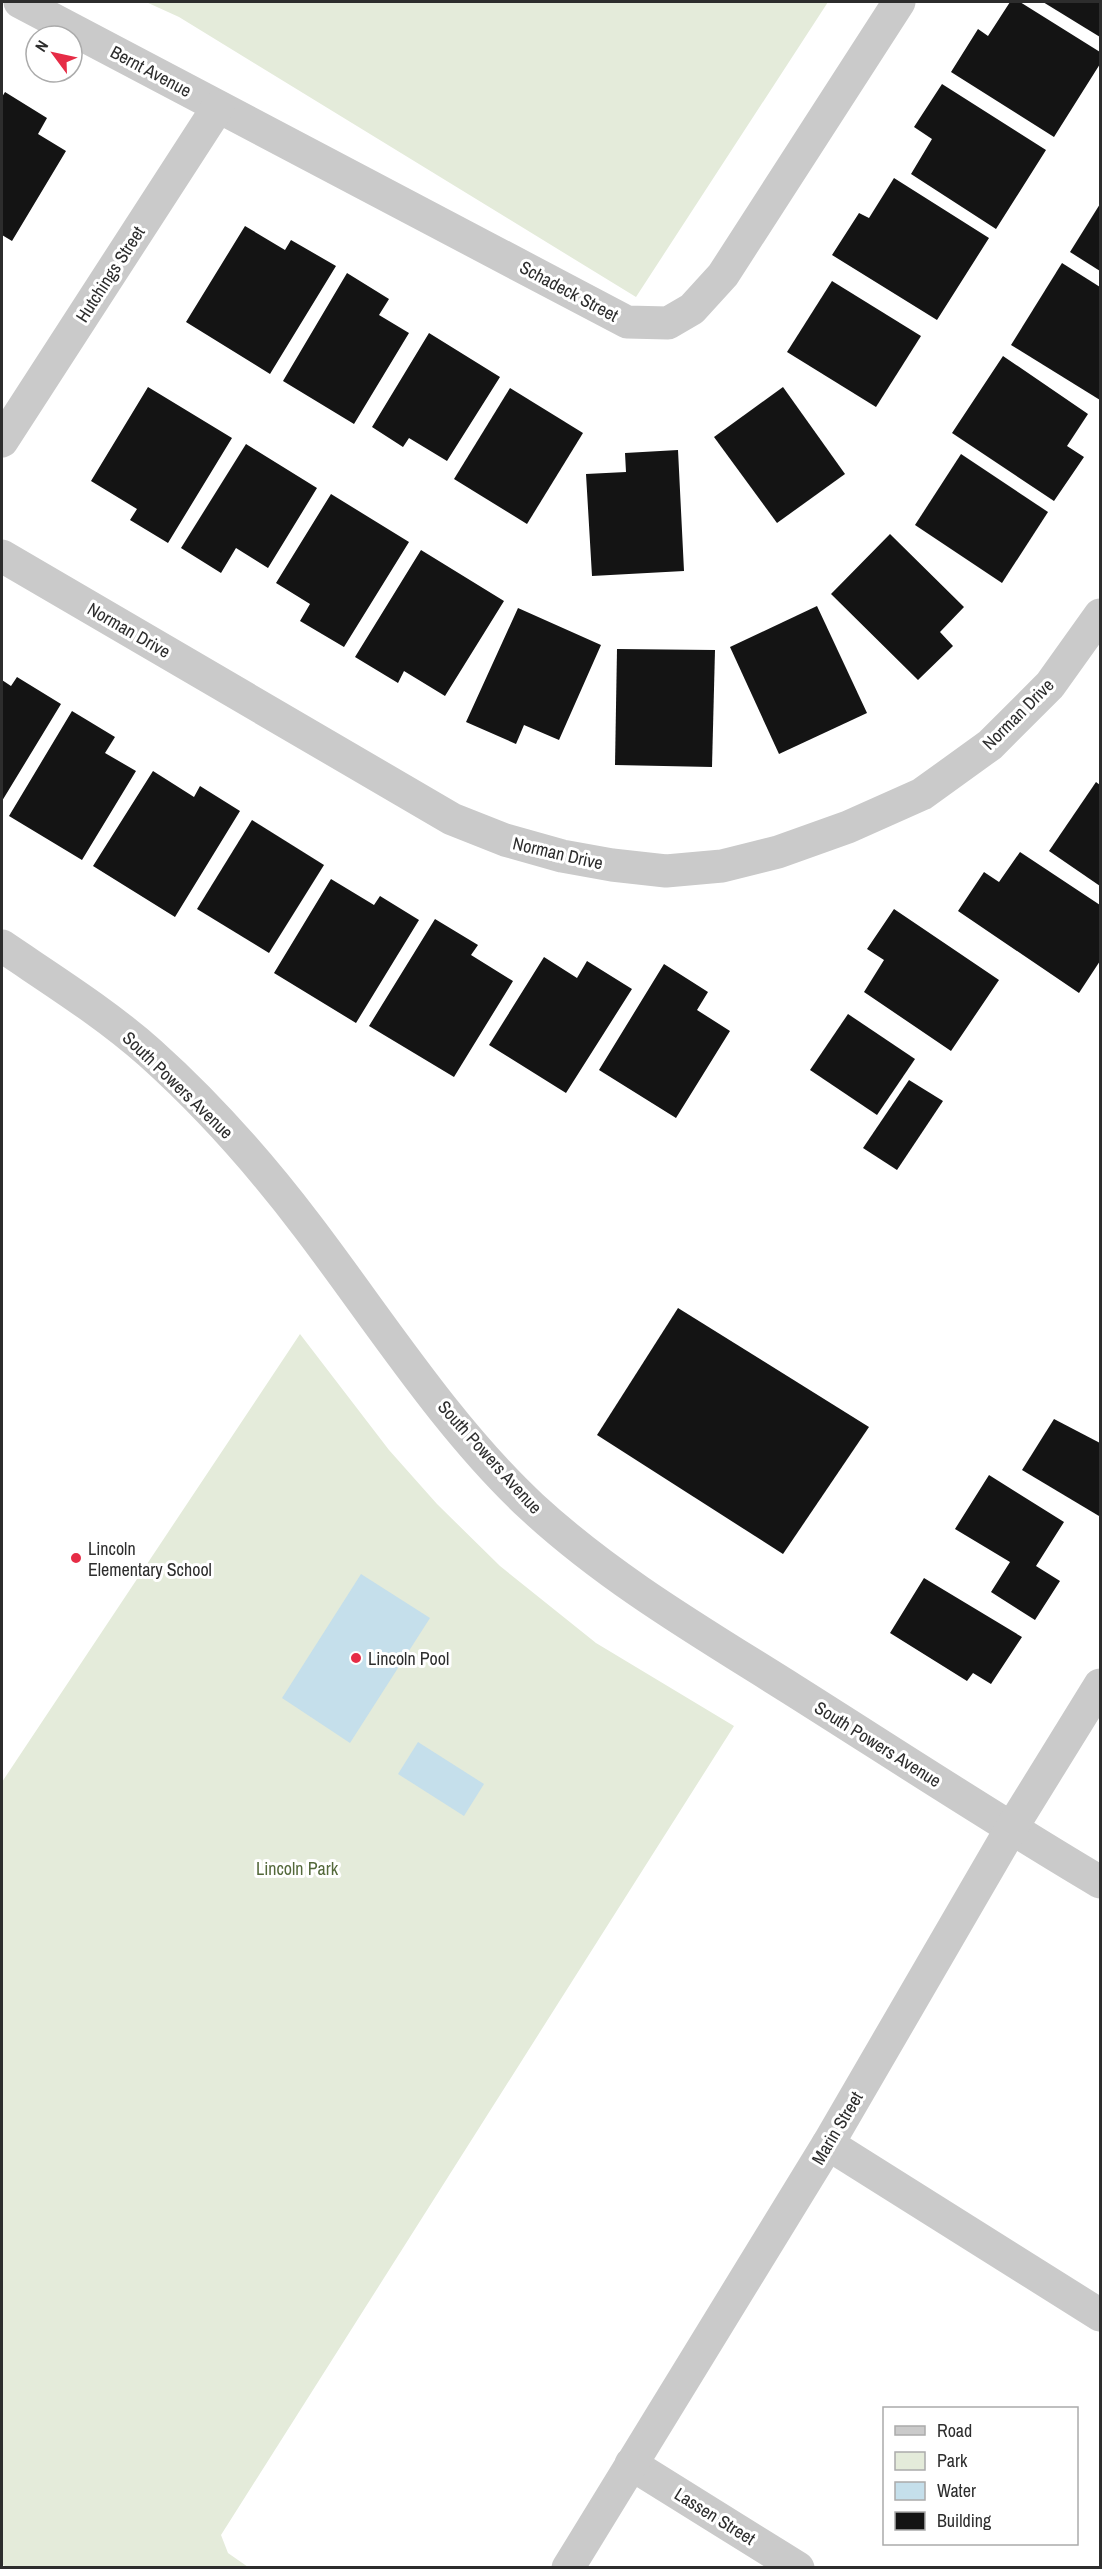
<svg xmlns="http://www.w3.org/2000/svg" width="1102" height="2569" viewBox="0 0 1102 2569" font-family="'Archivo Narrow',sans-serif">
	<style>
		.green { fill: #e4ebda }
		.water { fill: #c5dfeb }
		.building { fill: #141414 }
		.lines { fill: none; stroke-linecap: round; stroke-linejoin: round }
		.minor { stroke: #cacaca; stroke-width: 33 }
		.poi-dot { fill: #e62c46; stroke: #fff; stroke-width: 2 }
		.labels { text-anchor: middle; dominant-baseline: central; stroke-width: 6; stroke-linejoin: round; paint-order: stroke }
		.street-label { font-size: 18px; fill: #2d2d2d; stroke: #fff }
		.poi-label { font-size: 18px; fill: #2d2d2d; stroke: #fff; text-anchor: start }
		.park-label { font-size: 18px; fill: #53683a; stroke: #fff }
	</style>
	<rect width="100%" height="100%" fill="#fff"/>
	<g class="green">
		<polygon points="146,2 828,2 636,297 179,17"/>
		<polygon points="300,1334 389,1450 437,1504 500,1566 596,1643 734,1726 221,2535 228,2553 248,2567 8,2568 2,2564 2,1782"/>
	</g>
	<g class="water">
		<polygon points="361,1574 430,1618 350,1743 282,1698"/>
		<polygon points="418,1742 484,1784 464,1816 398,1774"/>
	</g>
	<g class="building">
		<polygon points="1010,2 1020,2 1100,52 1100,64 1054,137 951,72 978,29 988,36"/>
		<polygon points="1043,2 1100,2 1100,37"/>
		<polygon points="942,84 1046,150 996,229 911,174 932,139 914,127"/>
		<polygon points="5,92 47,118 38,134 66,151 12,241 2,235 2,97"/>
		<polygon points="894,178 989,238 937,320 832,255 859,213 869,218"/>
		<polygon points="1100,204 1100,271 1070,252"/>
		<polygon points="245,226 285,250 291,240 336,266 270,374 186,322"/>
		<polygon points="1062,263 1100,287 1100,400 1011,345"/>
		<polygon points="347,273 389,299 379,315 409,333 354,424 283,381"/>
		<polygon points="832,281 921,336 876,407 787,352"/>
		<polygon points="429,333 500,377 447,461 409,438 403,447 372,427"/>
		<polygon points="1003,356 1088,414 1067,446 1084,457 1054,501 952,433"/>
		<polygon points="148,387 232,438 168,543 130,520 137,509 91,481"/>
		<polygon points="783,387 845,474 777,523 714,437"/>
		<polygon points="510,388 583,433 527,524 454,479"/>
		<polygon points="246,444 317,488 268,568 236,548 221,573 181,548"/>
		<polygon points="678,450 684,571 592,576 586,474 626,472 625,453"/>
		<polygon points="961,454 1048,512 1002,583 915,525"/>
		<polygon points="331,494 409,542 344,647 300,621 310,604 276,583"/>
		<polygon points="890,534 964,607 940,632 953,646 918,680 831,594"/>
		<polygon points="421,550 504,601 445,696 404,671 398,683 355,657"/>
		<polygon points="817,606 867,713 779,754 730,647"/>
		<polygon points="518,608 601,645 559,740 524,725 516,744 466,722"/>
		<polygon points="617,649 715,650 712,767 615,765"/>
		<polygon points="17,677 61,704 2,801 2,680 11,686"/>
		<polygon points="72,711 115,737 105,753 136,771 82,860 9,816"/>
		<polygon points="153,771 194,797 200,786 240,811 175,917 93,866"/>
		<polygon points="1096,782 1100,785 1100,886 1049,851"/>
		<polygon points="252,820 324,865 269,953 197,909"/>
		<polygon points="1020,852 1100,905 1100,961 1079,993 958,911 984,872 999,882"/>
		<polygon points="331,879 374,905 380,896 419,920 356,1023 274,973"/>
		<polygon points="894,909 999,980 951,1051 864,992 884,960 867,949"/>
		<polygon points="435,919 478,945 471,955 513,981 454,1077 369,1026"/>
		<polygon points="544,957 577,978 587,961 632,989 566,1093 489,1045"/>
		<polygon points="664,964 708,992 697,1010 730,1031 676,1118 599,1070"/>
		<polygon points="848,1014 915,1059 877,1115 810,1070"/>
		<polygon points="909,1080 943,1101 897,1170 863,1148"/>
		<polygon points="678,1308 869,1427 783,1554 597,1435"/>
		<polygon points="1054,1419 1100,1443 1099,1516 1022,1470"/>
		<polygon points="989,1475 1064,1522 1036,1566 1060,1581 1035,1620 991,1592 1010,1562 955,1529"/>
		<polygon points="924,1578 1022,1637 991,1684 973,1673 967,1681 890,1633"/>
	</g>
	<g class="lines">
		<g class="minor">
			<polyline points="20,2 627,322 668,323 692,309 723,275 899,2"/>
			<polyline points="2,441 218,107"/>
			<polyline points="2,556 452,819 505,840 562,856 612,865 666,871 722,866 778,852 848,827 922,794 990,745 1050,685 1100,615"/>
			<path d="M 2,946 C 52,980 105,1013 150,1053 C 208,1105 261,1165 308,1227 C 378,1319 447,1428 532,1507 C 610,1579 701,1632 790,1688 C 893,1753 995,1820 1100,1882"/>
			<polyline points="828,2144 1100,2315"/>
			<polyline points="631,2464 798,2568"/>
			<polyline points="568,2568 828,2144 1011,1829 1100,1685"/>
		</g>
	</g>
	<g class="poi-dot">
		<circle cx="76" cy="1558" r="6"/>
		<circle cx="356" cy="1658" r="6"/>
	</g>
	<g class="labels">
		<g class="street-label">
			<text transform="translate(151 71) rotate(28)">Bernt Avenue</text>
			<text transform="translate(110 274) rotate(-57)">Hutchings Street</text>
			<text transform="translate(569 291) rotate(28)">Schadeck Street</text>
			<text transform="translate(129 630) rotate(30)">Norman Drive</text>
			<text transform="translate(1018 714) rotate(-45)">Norman Drive</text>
			<text transform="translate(558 853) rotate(13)">Norman Drive</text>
			<text transform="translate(178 1085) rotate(44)">South Powers Avenue</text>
			<text transform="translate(490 1457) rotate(48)">South Powers Avenue</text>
			<text transform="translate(878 1744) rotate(32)">South Powers Avenue</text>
			<text transform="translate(837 2128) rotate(-59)">Marin Street</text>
			<text transform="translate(715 2516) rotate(32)">Lassen Street</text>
		</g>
		<g class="poi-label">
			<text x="88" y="1548">Lincoln<tspan x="88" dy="21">Elementary School</tspan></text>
			<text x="368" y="1658">Lincoln Pool</text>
		</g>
		<g class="park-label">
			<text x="297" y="1868">Lincoln Park</text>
		</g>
	</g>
	<rect width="1102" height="2569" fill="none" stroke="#2d2d2d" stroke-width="6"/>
	<rect x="883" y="2407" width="195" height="138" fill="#ffffff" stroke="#ababab" stroke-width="1.5"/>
	<rect x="895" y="2426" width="30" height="9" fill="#cacaca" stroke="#ababab" stroke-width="1.5"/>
	<text x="937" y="2437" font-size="18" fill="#2d2d2d">Road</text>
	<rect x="895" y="2452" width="30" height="18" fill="#e4ebda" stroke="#ababab" stroke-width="1.5"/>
	<text x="937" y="2467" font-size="18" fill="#2d2d2d">Park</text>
	<rect x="895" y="2482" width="30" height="18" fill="#c5dfeb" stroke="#ababab" stroke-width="1.5"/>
	<text x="937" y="2497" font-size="18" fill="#2d2d2d">Water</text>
	<rect x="895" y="2512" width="30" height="18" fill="#141414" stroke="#ababab" stroke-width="1.5"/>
	<text x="937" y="2527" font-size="18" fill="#2d2d2d">Building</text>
	<g transform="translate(54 54) rotate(303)"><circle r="28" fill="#ffffff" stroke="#ababab" stroke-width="1.5"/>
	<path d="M0-4.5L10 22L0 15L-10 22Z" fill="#e62c46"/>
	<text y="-9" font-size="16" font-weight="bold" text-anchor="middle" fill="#2d2d2d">N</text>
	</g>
</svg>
